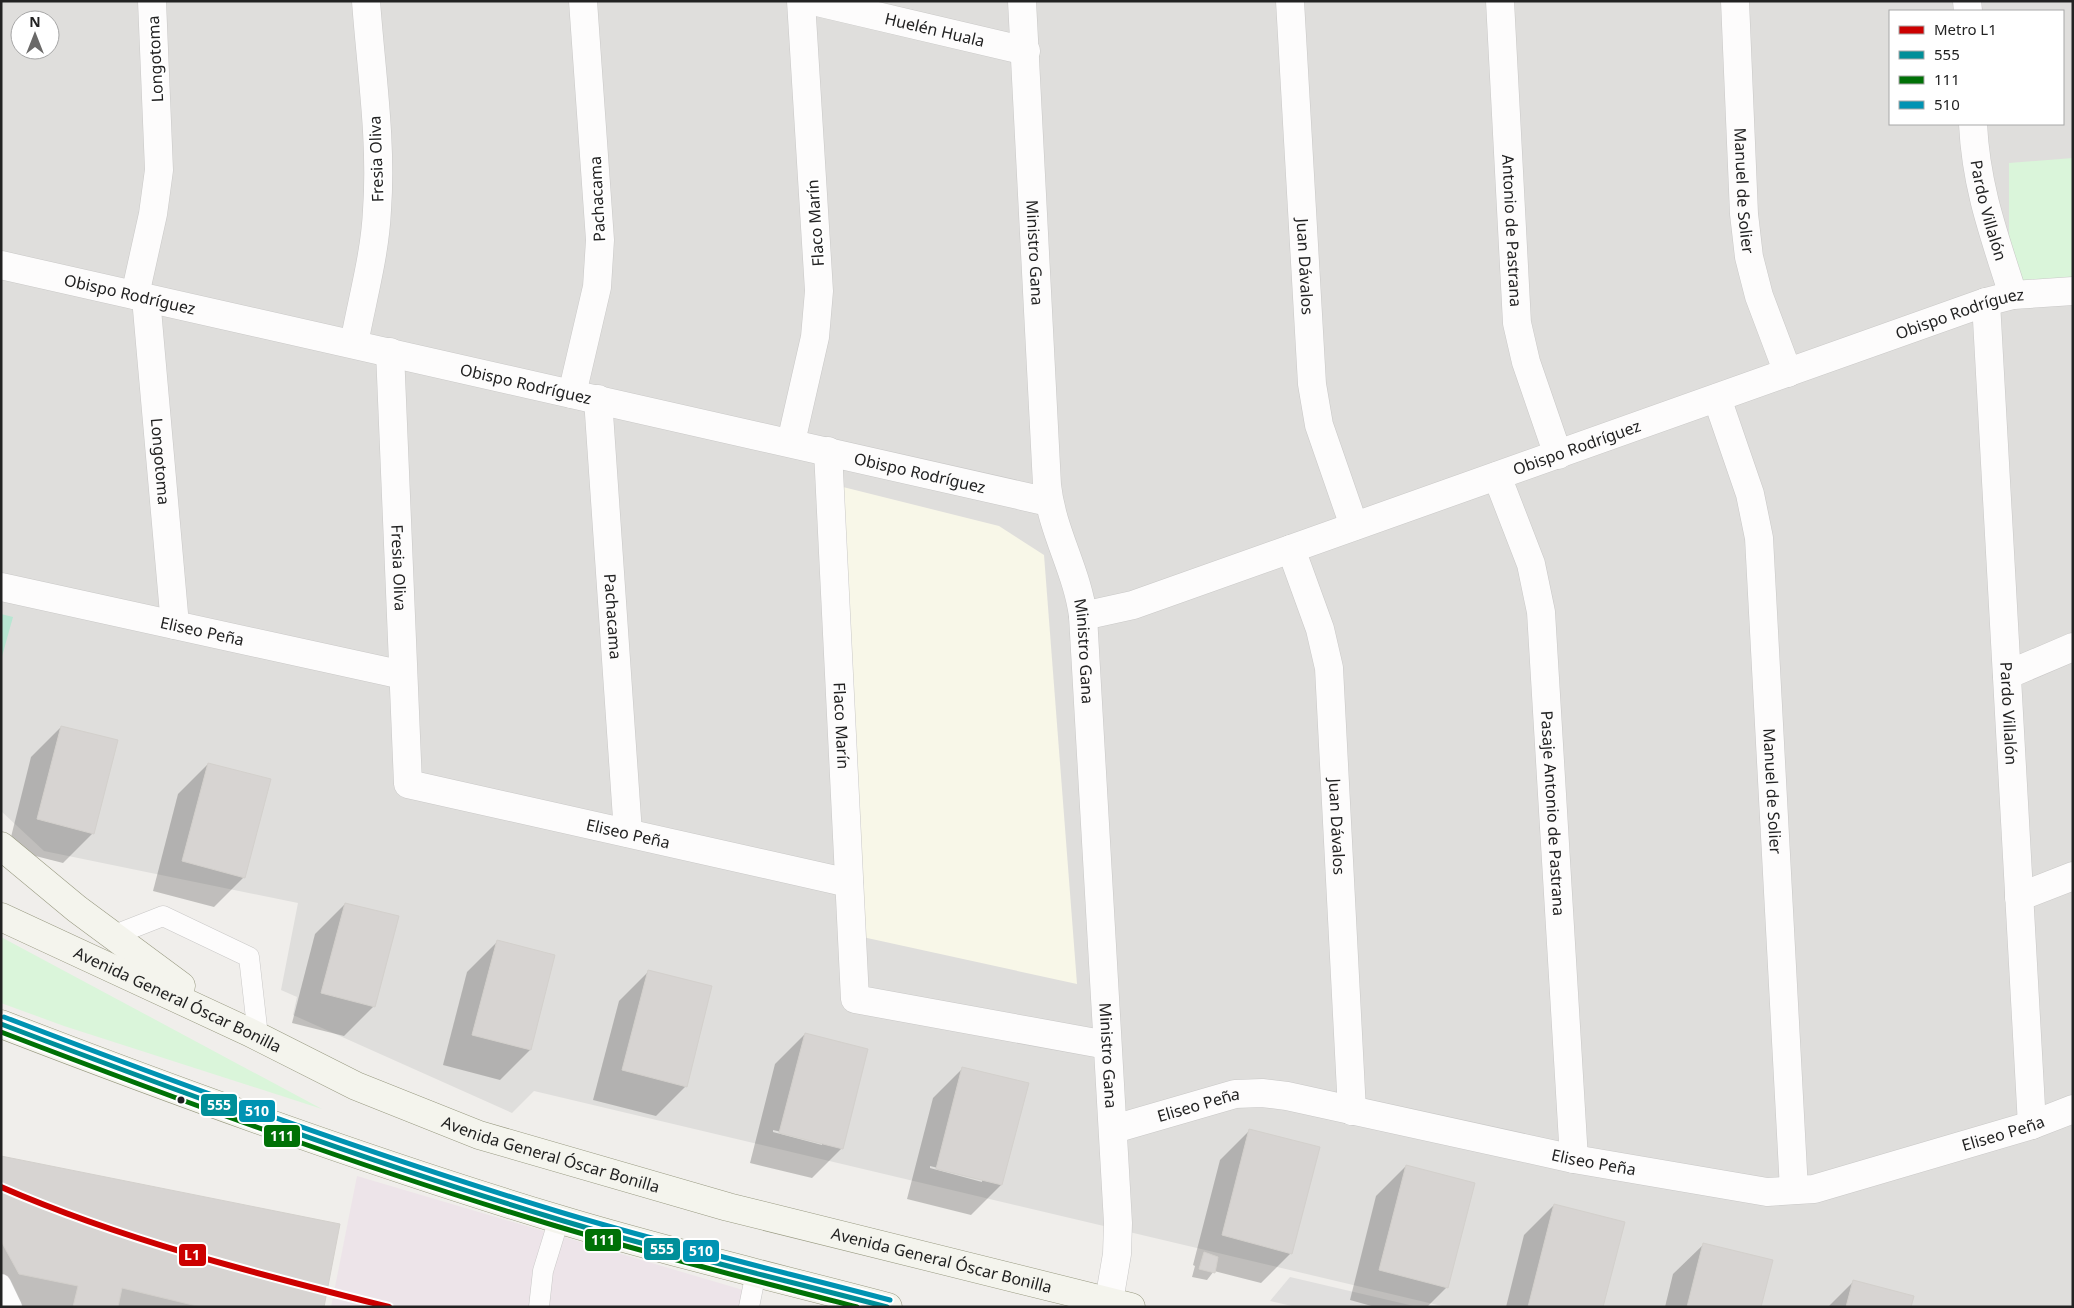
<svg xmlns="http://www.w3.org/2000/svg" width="2074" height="1308" viewBox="0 0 2074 1308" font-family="'Noto Sans',sans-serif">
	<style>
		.residential { fill: #dfdedc; fill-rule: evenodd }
		.industrial { fill: #ede4e9 }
		.education { fill: #f8f7e8 }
		.park { fill: #daf5da }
		.pitch { fill: #b7e6d2 }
		.parking { fill: #e0dfde }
		.shadow { fill: #0003; fill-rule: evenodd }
		.building { fill: #d7d4d2; stroke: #d3d0cc }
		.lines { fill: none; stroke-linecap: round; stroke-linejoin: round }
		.lane-casing { stroke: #c9c8c7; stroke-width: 21 }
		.street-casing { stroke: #c9c8c7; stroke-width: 29 }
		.secondary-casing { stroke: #999a82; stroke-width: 29 }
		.lane { stroke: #fdfcfc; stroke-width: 20 }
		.street { stroke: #fdfcfc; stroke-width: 28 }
		.secondary { stroke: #f4f4ed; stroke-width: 28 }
		.bus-1-casing { stroke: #fff; stroke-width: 9 }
		.bus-2-casing { stroke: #fff; stroke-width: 9 }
		.bus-3-casing { stroke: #fff; stroke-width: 9 }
		.bus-1 { stroke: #008f99; stroke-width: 5 }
		.bus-2 { stroke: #007106; stroke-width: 5 }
		.bus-3 { stroke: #0093b3; stroke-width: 5 }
		.metro-1-casing { stroke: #fff; stroke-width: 10 }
		.metro-1 { stroke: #c00; stroke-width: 6 }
		.bus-dot { fill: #222; stroke: #fff; stroke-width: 2 }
		.labels { text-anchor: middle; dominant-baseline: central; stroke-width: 4; stroke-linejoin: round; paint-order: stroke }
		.street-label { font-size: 16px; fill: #222; stroke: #fff }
		.line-badge { stroke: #fff; stroke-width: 2 }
		.badge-label { font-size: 14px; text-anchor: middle; font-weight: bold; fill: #fff }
	</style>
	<rect width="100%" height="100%" fill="#f0eeeb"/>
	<path class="residential" d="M 1,1 L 2073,1 L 2073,1307 L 1446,1307 L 534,1091 L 512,1113 L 293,1015 L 297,997 L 281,990 L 298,903 L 44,851 L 1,811 ZM 1890,11 L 2063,11 L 2063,124 L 1890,124 ZM 20,20 L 50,20 L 50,50 L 20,50 Z"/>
	<polygon class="industrial" points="357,1176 760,1295 758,1307 331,1307"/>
	<polygon class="education" points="843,487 999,526 1044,555 1077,984 858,936"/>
	<g class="park">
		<polygon points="2073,158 2073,278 2009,287 2009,163"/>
		<polygon points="1,937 322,1109 64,1026 1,1003"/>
	</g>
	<polygon class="pitch" points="1,614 13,617 1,660"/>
	<polygon class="parking" points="1290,1277 1418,1307 1296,1307 1270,1301"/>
	<g class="shadow">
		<polygon points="61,727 93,833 63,863 8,849 31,757"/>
		<polygon points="208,764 244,877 214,907 153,891 178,794"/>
		<polygon points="345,904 374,1006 344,1036 292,1023 315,934"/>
		<polygon points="497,942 554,956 530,1050 500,1080 443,1065 467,972"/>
		<polygon points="649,971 686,1086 656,1116 593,1100 619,1001"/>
		<path d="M 805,1034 L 842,1148 L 812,1178 L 750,1163 L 775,1064 ZM 773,1130 L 822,1142 L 822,1145 L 773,1132 Z"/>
		<path d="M 963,1068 L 1027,1084 L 1001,1185 L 971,1215 L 907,1199 L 933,1098 ZM 930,1166 L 982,1179 L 982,1182 L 930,1168 Z"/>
		<polygon points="1250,1130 1291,1253 1261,1283 1214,1271 1207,1280 1192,1277 1195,1266 1193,1265 1220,1160"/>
		<polygon points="1,1157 323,1307 1,1306"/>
		<polygon points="1406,1166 1447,1287 1427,1307 1375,1307 1350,1300 1376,1196"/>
		<polygon points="1554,1205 1602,1307 1506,1307 1524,1235"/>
		<polygon points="1704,1244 1760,1307 1665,1307 1673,1274"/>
		<polygon points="1853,1282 1910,1307 1828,1307"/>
	</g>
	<g class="building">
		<polygon points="61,726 118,740 94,834 37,819"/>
		<polygon points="208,763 271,779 245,878 182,861"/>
		<polygon points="345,903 399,916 375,1007 321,993"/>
		<polygon points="497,940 555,955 531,1050 472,1035"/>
		<polygon points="648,970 712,986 687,1087 622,1070"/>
		<polygon points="805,1033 868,1049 843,1149 779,1133"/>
		<polygon points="962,1067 1029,1083 1002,1185 936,1169"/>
		<polygon points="1249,1129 1320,1147 1292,1254 1222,1235"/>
		<polygon points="1,1156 340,1224 324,1307 201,1307 122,1288 118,1307 73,1307 78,1286 19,1274 1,1241"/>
		<polygon points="1406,1165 1475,1183 1448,1288 1379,1270"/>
		<polygon points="1554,1204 1625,1222 1603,1307 1528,1307"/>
		<polygon points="1703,1243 1773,1260 1761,1307 1687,1307"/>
		<polygon points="1204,1252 1218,1257 1215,1273 1199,1269"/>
		<polygon points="1853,1280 1914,1296 1911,1307 1846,1307"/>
	</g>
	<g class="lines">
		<defs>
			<g id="lane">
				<polyline points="112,936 163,916 249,957 258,1036"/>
				<polyline points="1,1284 12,1307"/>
				<polyline points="539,1307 543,1271 559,1219"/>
				<polyline points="749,1307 756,1272"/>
			</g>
			<g id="street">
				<path id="s1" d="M 813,1 L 1026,51"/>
				<path id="s2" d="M 1022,1 L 1047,485 C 1052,532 1077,570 1083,616 L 1118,1223 L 1117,1254 L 1108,1307"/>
				<path id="s3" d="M 1290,1 L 1312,384 L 1319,425 L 1354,526"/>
				<path id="s4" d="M 1500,1 L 1517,323 L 1526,362 L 1558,455"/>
				<path id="s5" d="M 1735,1 L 1744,214 L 1749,257 L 1759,296 L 1788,373"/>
				<polyline points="1967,1 1968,11"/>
				<path id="s6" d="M 1973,124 C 1976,187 1994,235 2013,295"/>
				<path id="s7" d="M 1,265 L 1049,502"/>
				<polyline points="135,295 153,214 159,170 152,1"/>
				<path id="s8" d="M 146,298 L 175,625"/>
				<path id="s9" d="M 1986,302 L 2032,1125"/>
				<path d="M 354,344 C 362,300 375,255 377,210 C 382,141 371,70 366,1"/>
				<path id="s10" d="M 390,352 L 408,784 L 849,883"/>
				<polyline points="572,394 597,287 600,240 583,1"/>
				<path id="s11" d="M 1717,398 L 1750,494 L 1759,538 L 1794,1190"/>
				<path id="s12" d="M 598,399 L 628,833"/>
				<polyline points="791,442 815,337 819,291 801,1"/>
				<path id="s13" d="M 828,451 L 855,999 L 1107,1045"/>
				<path id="s14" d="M 1497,476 L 1531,564 L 1541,612 L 1574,1159"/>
				<path id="s15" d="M 1291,549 L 1320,629 L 1329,668 L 1352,1111"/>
				<path id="s16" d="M 1,587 L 403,675"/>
				<path id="s17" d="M 1083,616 L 1133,605 L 1986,302 L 2013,295 L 2073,291"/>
				<polyline points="2007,675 2073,647"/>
				<polyline points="2019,897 2073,876"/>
				<path id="s18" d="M 1114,1129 L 1235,1094 L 1262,1093 L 1287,1096 L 1574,1159 L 1767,1192 L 1814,1189 L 2032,1125 L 2073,1109"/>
			</g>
			<g id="secondary">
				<polyline points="1,846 77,909 181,986"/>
				<path id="s19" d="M 1,917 L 249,1032 L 356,1086 L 479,1135 L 728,1207 L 1131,1307"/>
				<path d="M 1,1024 C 185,1095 369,1162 558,1219 C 667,1252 778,1278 888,1307"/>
			</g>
		</defs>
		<use href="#lane" class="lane-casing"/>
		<use href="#street" class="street-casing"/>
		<use href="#secondary" class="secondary-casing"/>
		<use href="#lane" class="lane"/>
		<use href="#street" class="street"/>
		<use href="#secondary" class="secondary"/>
		<defs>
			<path id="bus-1" d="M 1,1024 C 185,1094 369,1162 557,1219 C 666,1252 777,1278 887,1307"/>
			<path id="bus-2" d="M 1,1032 C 184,1102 368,1170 556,1226 C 656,1256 757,1281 857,1307"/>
			<path id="bus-3" d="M 4,1017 C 187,1087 372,1155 560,1212 C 669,1245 780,1271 890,1300"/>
		</defs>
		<use href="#bus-1" class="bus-1-casing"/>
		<use href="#bus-2" class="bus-2-casing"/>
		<use href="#bus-3" class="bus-3-casing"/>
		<use href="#bus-1" class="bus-1"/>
		<use href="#bus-2" class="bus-2"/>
		<use href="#bus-3" class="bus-3"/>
		<defs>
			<path id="metro-1" d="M 1,1187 C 125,1241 258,1274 389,1307"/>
		</defs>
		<use href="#metro-1" class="metro-1-casing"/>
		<use href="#metro-1" class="metro-1"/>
	</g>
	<circle class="bus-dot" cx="181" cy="1100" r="4.5"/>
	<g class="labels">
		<g class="street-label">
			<text stroke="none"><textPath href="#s1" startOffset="125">Huelén Huala</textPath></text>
			<text transform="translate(155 59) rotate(-93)">Longotoma</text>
			<text transform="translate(376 159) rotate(-92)">Fresia Oliva</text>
			<text stroke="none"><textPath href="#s5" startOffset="190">Manuel de Solier</textPath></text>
			<text transform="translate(597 199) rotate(-93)">Pachacama</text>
			<text stroke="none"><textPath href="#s6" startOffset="88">Pardo Villalón</textPath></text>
			<text transform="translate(815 223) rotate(-94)">Flaco Marín</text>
			<text stroke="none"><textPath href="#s4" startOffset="230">Antonio de Pastrana</textPath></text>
			<text stroke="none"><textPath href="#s2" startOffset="252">Ministro Gana</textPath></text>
			<text stroke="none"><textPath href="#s3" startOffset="266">Juan Dávalos</textPath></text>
			<text stroke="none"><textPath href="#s7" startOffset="132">Obispo Rodríguez</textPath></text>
			<text stroke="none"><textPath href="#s17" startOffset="928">Obispo Rodríguez</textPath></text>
			<text stroke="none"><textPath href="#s7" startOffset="538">Obispo Rodríguez</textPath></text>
			<text stroke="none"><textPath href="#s17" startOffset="522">Obispo Rodríguez</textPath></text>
			<text stroke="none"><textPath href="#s8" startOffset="164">Longotoma</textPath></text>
			<text stroke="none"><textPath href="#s7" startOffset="942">Obispo Rodríguez</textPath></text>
			<text stroke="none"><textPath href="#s10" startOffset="216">Fresia Oliva</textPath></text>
			<text stroke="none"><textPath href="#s12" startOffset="218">Pachacama</textPath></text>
			<text stroke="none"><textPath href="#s16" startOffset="206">Eliseo Peña</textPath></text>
			<text stroke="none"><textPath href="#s2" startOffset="656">Ministro Gana</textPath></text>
			<text stroke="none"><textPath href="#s9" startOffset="412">Pardo Villalón</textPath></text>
			<text stroke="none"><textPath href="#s13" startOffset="275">Flaco Marín</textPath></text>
			<text stroke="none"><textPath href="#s11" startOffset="400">Manuel de Solier</textPath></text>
			<text stroke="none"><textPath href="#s14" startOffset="345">Pasaje Antonio de Pastrana</textPath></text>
			<text stroke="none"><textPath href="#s15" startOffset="284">Juan Dávalos</textPath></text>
			<text stroke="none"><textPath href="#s10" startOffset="658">Eliseo Peña</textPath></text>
			<text stroke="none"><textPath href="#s19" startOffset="195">Avenida General Óscar Bonilla</textPath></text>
			<text stroke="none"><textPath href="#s2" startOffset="1061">Ministro Gana</textPath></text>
			<text stroke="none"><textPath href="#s18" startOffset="88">Eliseo Peña</textPath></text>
			<text stroke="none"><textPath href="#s18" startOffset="912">Eliseo Peña</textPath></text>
			<text stroke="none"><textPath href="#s19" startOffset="600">Avenida General Óscar Bonilla</textPath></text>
			<text stroke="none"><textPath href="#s18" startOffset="492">Eliseo Peña</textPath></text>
			<text stroke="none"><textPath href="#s19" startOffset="1005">Avenida General Óscar Bonilla</textPath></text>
		</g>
	</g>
	<g class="line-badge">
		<rect x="200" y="1093" width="38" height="24" rx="5" fill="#008f99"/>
		<rect x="238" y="1099" width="38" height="24" rx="5" fill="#0093b3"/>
		<rect x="263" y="1124" width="38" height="24" rx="5" fill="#007106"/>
		<rect x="584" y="1228" width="38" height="24" rx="5" fill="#007106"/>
		<rect x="643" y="1237" width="38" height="24" rx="5" fill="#008f99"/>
		<rect x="682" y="1239" width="38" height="24" rx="5" fill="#0093b3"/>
		<rect x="178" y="1243" width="29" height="24" rx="5" fill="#c00"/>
	</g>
	<g class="badge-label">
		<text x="219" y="1110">555</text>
		<text x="257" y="1116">510</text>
		<text x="282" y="1141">111</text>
		<text x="603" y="1245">111</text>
		<text x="662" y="1254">555</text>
		<text x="701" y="1256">510</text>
		<text x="192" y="1260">L1</text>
	</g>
	<rect width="2074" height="1308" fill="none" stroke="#222222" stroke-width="5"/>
	<rect x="1889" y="10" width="175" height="115" fill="#ffffff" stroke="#a7a7a7"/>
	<rect x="1899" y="26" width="25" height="8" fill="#cc0000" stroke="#a7a7a7"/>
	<text x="1934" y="35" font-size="15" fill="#222222">Metro L1</text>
	<rect x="1899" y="51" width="25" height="8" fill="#008f99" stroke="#a7a7a7"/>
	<text x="1934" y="60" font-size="15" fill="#222222">555</text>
	<rect x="1899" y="76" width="25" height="8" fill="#007106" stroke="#a7a7a7"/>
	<text x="1934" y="85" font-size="15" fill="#222222">111</text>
	<rect x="1899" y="101" width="25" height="8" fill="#0093b3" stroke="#a7a7a7"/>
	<text x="1934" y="110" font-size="15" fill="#222222">510</text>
	<g transform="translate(35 35)"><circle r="24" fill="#ffffff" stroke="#a7a7a7"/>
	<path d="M0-4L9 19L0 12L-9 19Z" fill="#6a6968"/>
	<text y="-8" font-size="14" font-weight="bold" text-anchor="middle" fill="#222222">N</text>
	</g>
</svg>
